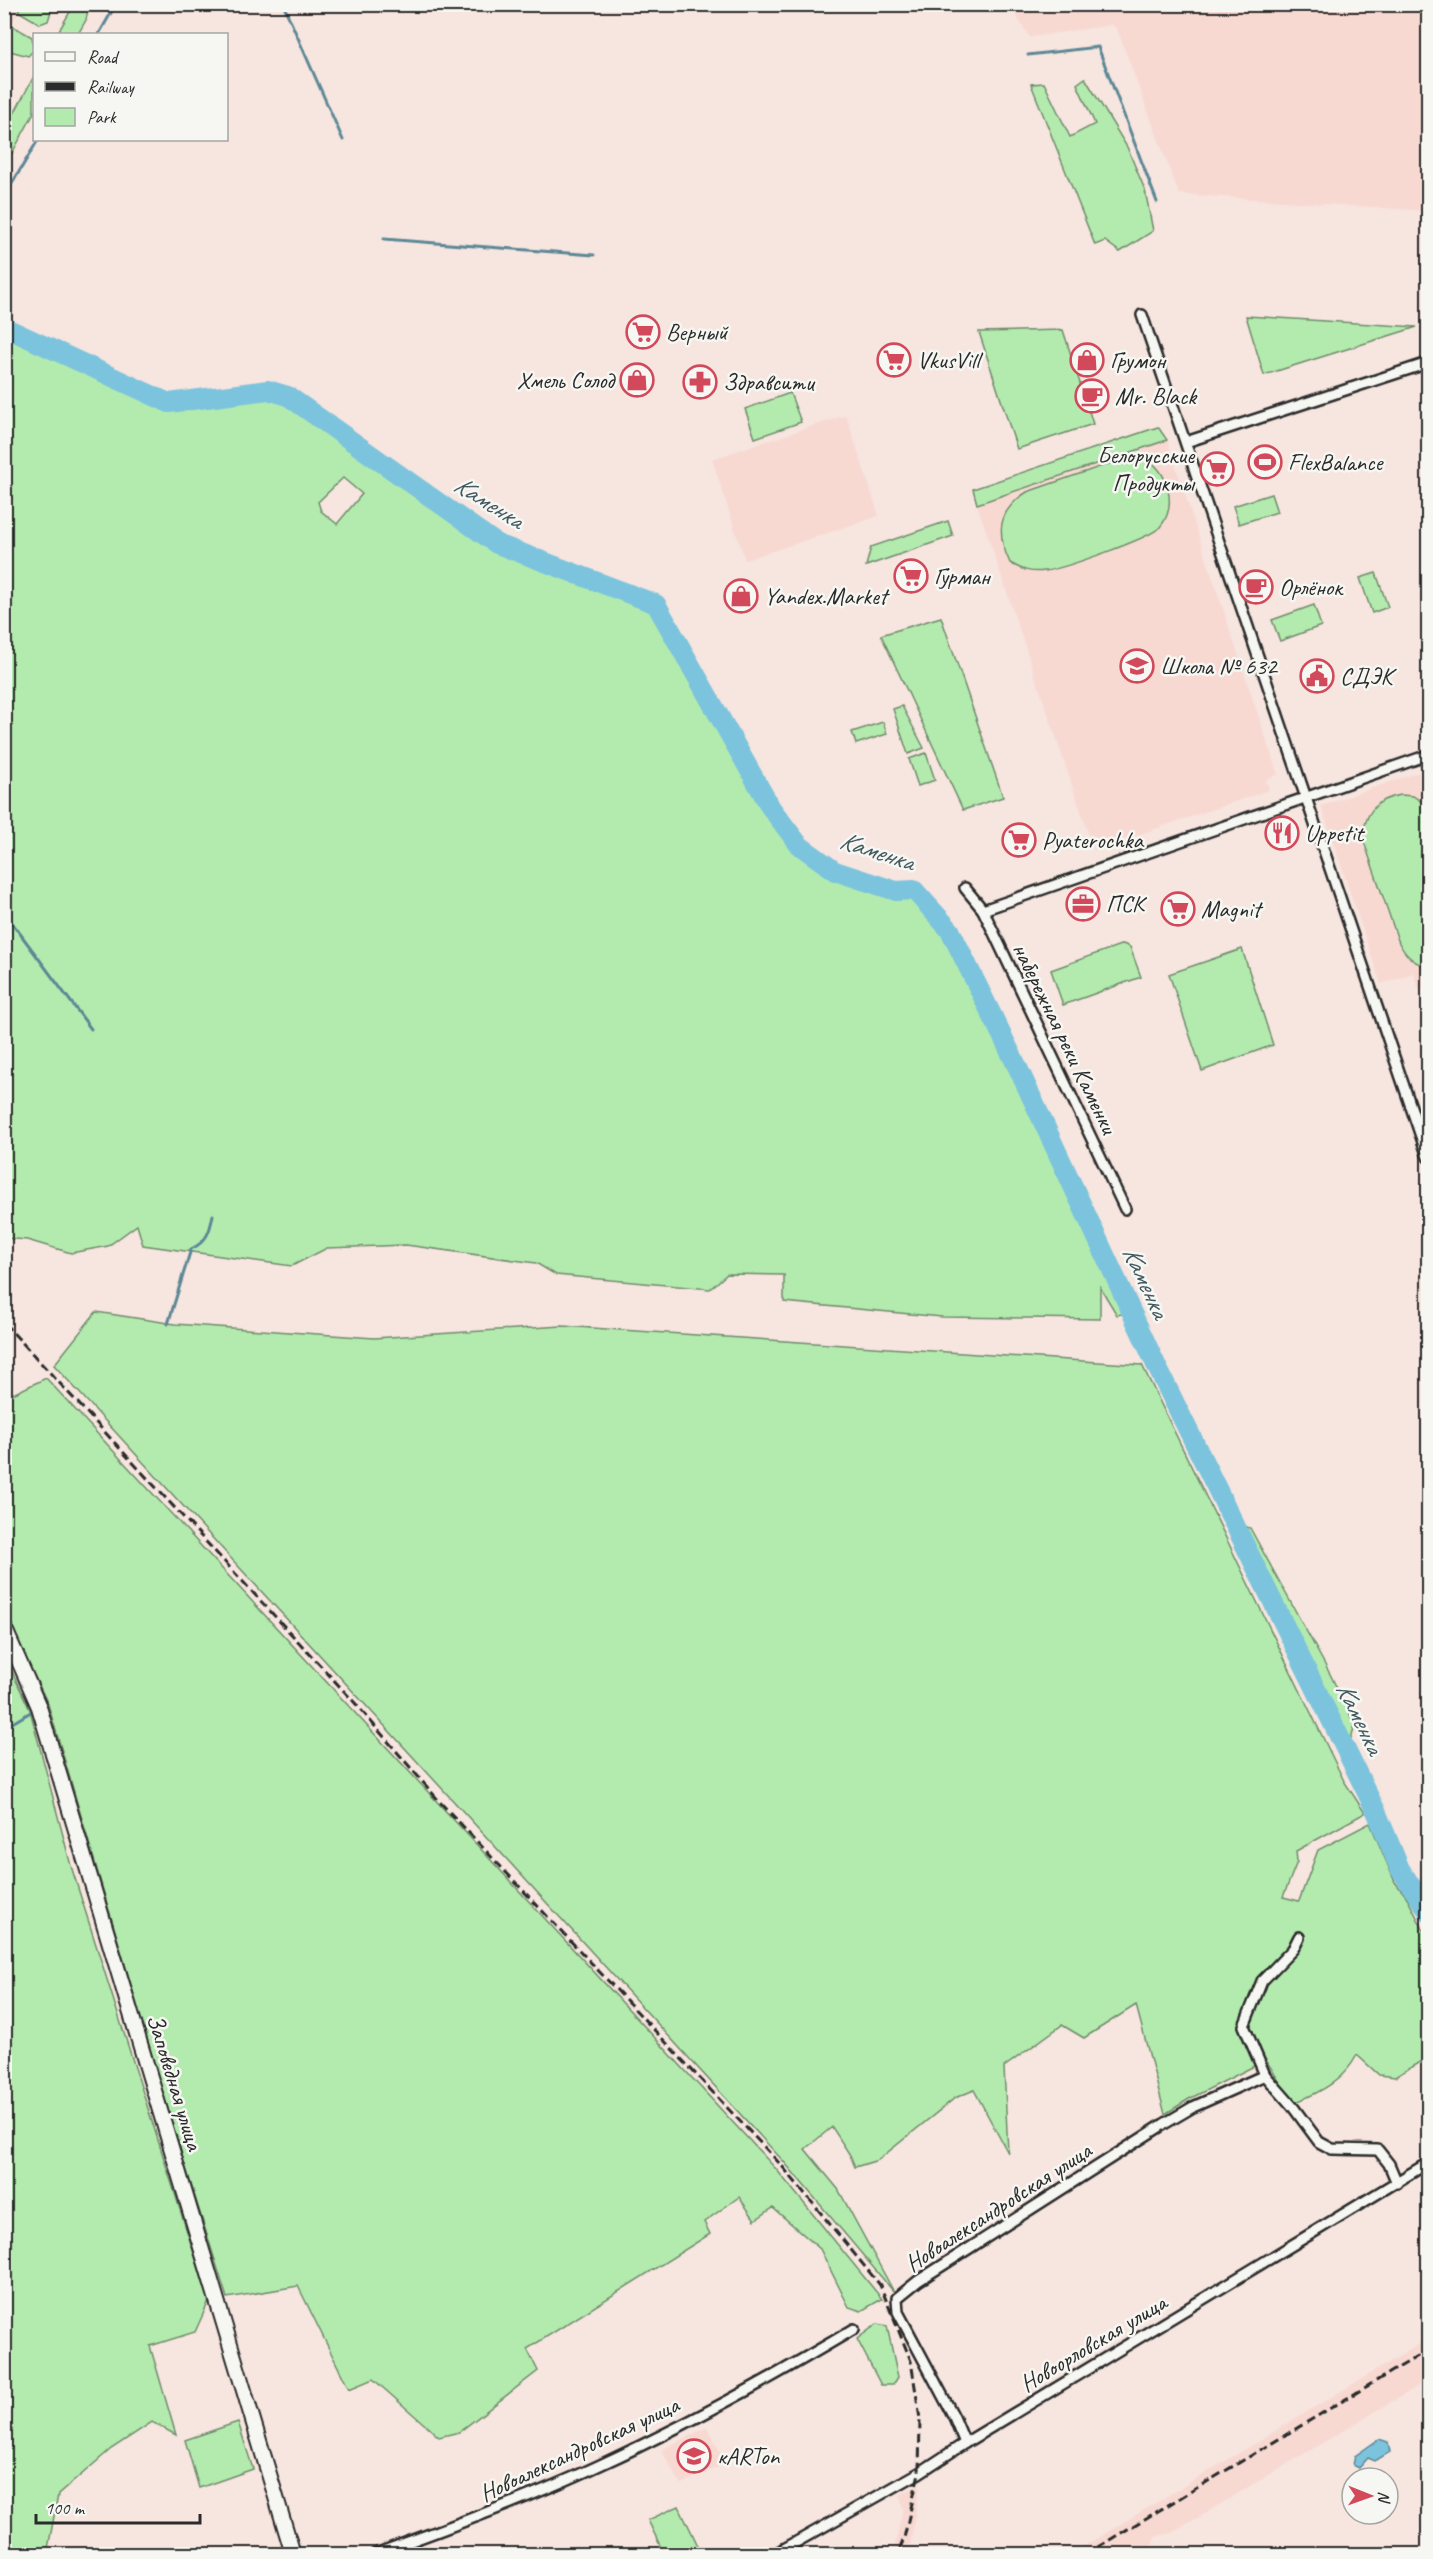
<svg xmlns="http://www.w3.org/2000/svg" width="1433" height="2559" viewBox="0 0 1433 2559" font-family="Caveat,sans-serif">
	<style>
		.built { fill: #f7d9d2 }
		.green { fill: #b3ebae; stroke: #6f8b6c; stroke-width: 1.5; fill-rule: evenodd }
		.water { fill: #7cc4dd; stroke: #5c8796; stroke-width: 1.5 }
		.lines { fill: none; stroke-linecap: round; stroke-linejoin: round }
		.stream { stroke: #5c8796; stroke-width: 3 }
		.river { stroke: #7cc4dd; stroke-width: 20 }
		.street-casing { stroke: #2b2b2b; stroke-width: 14 }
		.secondary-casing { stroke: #2b2b2b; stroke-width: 18 }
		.street { stroke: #f6f6f2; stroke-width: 9 }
		.secondary { stroke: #f6f6f2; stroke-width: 14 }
		.rail { stroke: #2b2b2b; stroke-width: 3; stroke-dasharray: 9 4.5; stroke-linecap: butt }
		.labels { text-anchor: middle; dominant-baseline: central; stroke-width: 5; stroke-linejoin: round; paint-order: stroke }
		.poi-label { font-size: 24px; fill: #2b2b2b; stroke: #f6f6f2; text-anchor: start }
		.street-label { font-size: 24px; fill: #2b2b2b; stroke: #f6f6f2 }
		.water-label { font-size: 26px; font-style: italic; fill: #435960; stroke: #f6f6f2 }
	</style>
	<rect width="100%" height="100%" fill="#f7e5df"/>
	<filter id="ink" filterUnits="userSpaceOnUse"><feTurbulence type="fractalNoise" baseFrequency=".0167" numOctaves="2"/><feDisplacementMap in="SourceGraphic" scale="12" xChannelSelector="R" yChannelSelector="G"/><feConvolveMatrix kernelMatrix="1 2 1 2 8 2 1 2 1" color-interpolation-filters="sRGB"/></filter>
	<g filter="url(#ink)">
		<g class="built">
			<polygon points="5,4 22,5 5,36 4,5"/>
			<polygon points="1009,5 1428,5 1428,211 1179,194 1117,29 1112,25 1030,37"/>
			<polygon points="846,415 879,516 745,560 712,459"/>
			<polygon points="1167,440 1278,775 1266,779 1269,790 1094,850 977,504"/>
			<polygon points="1428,769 1428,985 1418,988 1413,973 1381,984 1321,806"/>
			<polygon points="1428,2339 1428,2380 1172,2533 1155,2536 1153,2544 1134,2554 1071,2554"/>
			<polygon points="707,2427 726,2463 681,2484 661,2450"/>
			<polygon points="920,2484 909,2554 893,2554 903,2509 900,2495"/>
		</g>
		<g class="green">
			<polygon points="22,4 53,4 53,5 48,21 40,24 18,11"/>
			<polygon points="74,5 89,5 86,20 78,34 57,34"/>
			<polygon points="11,25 32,37 34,50 28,56 10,51 11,48 5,44 5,36"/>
			<polygon points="34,76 34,113 11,155 5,159 5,131"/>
			<polygon points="1085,78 1127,147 1145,190 1153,231 1120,252 1105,241 1095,245 1031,84 1044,83 1070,137 1095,124 1077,84"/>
			<polygon points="1246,316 1417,327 1264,375"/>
			<polygon points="1063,330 1093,424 1017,449 979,332"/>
			<path d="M 5,335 L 167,410 L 280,397 L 492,548 L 650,604 L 751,781 L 795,851 L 835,871 L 896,891 L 914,890 L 950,930 L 1018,1068 L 1133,1312 L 1117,1315 L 1100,1287 L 1100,1319 L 942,1317 L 784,1302 L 784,1275 L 727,1274 L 710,1289 L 556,1275 L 536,1263 L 406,1245 L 327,1248 L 292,1266 L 143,1245 L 137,1225 L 108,1246 L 71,1253 L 27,1240 L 5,1238 ZM 343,478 L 362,494 L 337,524 L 321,511 L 318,502 Z"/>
			<polygon points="790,393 801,422 755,438 745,409"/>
			<polygon points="1158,427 1167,440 977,504 973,489"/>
			<path d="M 1134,455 C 1149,458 1159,466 1165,480 C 1171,496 1172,513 1160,527 C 1151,538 1062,569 1045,571 C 1031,573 1022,570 1010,563 C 996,533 997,511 1027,492 Z"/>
			<polygon points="1271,494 1277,512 1239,524 1233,506"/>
			<polygon points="948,521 953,536 866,566 871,547"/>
			<polygon points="1376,573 1388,607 1372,613 1360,578"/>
			<polygon points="1314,605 1321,626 1280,641 1272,620"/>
			<polygon points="941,617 1003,797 963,810 881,635"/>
			<polygon points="902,706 924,748 908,754 893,709"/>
			<polygon points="883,722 887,734 856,744 852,732"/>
			<polygon points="926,753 935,780 918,786 909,759"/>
			<path d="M 1401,795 L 1413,796 L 1428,806 L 1428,966 C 1414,964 1406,956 1399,943 L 1363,839 C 1364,814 1375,799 1401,795 Z"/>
			<polygon points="1123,944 1130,947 1141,977 1063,1005 1051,970"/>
			<polygon points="1242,949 1273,1045 1202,1071 1169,974"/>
			<path d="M 96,1312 L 175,1324 L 374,1338 L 562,1326 L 1142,1365 L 1344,1781 L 1365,1813 L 1296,1851 L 1297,1862 L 1283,1897 L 1299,1901 L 1318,1850 L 1370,1823 L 1395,1882 L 1406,1896 L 1428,1939 L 1428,2057 L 1395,2077 L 1379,2075 L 1357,2055 C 1344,2080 1321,2092 1296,2102 L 1290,2099 L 1266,2060 L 1189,2099 L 1165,2114 L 1136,2005 L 1084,2038 L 1062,2025 L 1004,2067 L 1008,2153 L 974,2090 L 955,2098 L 878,2160 L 855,2167 L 850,2155 L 832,2127 L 805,2149 L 838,2189 L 894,2292 L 785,2163 L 54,1365 Z"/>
			<polygon points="46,1378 776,2169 882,2299 861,2311 849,2307 820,2249 773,2208 755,2220 739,2197 704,2222 710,2234 527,2349 538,2371 459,2432 439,2437 373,2379 349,2389 298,2286 227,2298 177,2140 48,1704 5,1615 4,1394 15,1393"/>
			<polygon points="1233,1522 1250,1528 1330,1674 1355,1725 1346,1754"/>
			<polygon points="4,1655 30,1710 71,1866 209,2301 195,2332 150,2346 176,2435 152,2422 111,2449 58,2495 47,2554 4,2554"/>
			<polygon points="877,2324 887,2326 898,2377 893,2385 881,2385 857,2339"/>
			<polygon points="238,2422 253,2469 199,2488 185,2440"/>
			<polygon points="679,2506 701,2552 695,2554 664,2554 648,2520"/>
		</g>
		<polygon class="water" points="1379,2439 1388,2442 1390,2452 1375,2461 1368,2458 1359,2468 1353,2465 1355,2456"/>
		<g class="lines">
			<g class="stream">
				<polyline points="283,4 343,140"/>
				<polyline points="99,34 116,4"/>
				<polyline points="1028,55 1098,47 1157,202"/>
				<polyline points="4,197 38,140"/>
				<polyline points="384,239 594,255"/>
				<polyline points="4,912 91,1029"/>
				<path d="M 168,1324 L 191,1249 C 207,1242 210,1231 213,1215"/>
				<polyline points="4,1728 34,1710"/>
			</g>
			<polyline class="river" points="4,327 169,403 268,390 288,396 497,544 656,604 771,808 799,845 835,871 896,891 914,890 950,930 1018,1068 1158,1369 1376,1811 1400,1869 1428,1911"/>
			<defs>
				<g id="street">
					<polyline points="1142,315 1428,1157"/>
					<polyline points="1186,442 1428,363"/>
					<polyline points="965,888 983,910 1125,1209"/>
					<polyline points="983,910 1428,755"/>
					<polyline points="1265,2075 1244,2026 1262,1981 1293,1949 1299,1937"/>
					<polyline points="965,2443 954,2417 898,2312 897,2298 918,2281 1164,2124 1193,2107 1265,2075 1293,2107 1319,2142 1332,2149 1378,2150 1389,2164 1397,2183"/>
					<path d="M 375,2554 C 451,2527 527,2499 600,2465 C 687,2425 772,2378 854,2329"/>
					<polyline points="775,2554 919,2473 965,2443 1428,2163"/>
				</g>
				<polyline id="secondary" points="4,1627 39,1707 293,2554"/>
			</defs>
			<use href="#street" class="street-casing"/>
			<use href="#secondary" class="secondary-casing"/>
			<use href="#street" class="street"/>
			<use href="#secondary" class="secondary"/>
			<g class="rail">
				<polyline points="4,1323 355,1703 440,1802 782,2166 880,2285 911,2361 920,2419 919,2473 904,2538 898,2554"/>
				<polyline points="1086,2554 1428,2350"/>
			</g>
		</g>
	</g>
	<defs>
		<symbol id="supermarket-ring" viewBox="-11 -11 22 22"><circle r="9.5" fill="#f6f6f2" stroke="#d1495b" stroke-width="1.5"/><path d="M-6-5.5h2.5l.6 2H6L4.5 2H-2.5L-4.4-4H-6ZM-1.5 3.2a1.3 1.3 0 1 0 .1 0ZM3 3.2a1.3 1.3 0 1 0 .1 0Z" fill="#d1495b"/></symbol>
		<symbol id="shop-ring" viewBox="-11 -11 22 22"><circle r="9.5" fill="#f6f6f2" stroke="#d1495b" stroke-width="1.5"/><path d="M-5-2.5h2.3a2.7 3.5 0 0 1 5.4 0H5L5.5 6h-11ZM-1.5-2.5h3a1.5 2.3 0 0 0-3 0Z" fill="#d1495b"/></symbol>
		<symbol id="pharmacy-ring" viewBox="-11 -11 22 22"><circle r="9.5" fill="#f6f6f2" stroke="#d1495b" stroke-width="1.5"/><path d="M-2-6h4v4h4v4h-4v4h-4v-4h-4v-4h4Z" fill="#d1495b"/></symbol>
		<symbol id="cafe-ring" viewBox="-11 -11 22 22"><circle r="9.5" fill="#f6f6f2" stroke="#d1495b" stroke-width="1.5"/><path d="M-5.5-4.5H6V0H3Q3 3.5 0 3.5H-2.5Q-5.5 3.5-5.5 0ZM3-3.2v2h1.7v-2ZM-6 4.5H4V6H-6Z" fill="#d1495b"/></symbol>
		<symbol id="stadium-ring" viewBox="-11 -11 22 22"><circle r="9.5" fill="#f6f6f2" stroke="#d1495b" stroke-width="1.5"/><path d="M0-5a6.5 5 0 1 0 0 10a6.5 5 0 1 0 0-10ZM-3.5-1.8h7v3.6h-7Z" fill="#d1495b"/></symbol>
		<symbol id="school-ring" viewBox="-11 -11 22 22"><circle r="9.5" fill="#f6f6f2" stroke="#d1495b" stroke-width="1.5"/><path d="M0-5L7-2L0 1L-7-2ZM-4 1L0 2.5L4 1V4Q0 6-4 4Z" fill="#d1495b"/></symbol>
		<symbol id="civic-ring" viewBox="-11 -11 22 22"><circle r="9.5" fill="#f6f6f2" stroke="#d1495b" stroke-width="1.5"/><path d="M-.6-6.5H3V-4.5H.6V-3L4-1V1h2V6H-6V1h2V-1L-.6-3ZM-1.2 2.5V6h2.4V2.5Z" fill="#d1495b"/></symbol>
		<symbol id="restaurant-ring" viewBox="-11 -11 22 22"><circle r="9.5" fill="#f6f6f2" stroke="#d1495b" stroke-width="1.5"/><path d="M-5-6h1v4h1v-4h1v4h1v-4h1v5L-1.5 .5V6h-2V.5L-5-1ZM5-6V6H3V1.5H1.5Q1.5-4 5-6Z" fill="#d1495b"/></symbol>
		<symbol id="office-ring" viewBox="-11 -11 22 22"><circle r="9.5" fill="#f6f6f2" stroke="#d1495b" stroke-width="1.5"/><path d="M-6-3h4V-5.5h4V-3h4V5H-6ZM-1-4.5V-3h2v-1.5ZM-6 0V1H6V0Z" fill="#d1495b"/></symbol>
	</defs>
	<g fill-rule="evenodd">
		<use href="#supermarket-ring" x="624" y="313" width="38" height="38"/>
		<use href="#supermarket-ring" x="875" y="341" width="38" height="38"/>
		<use href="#shop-ring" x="1068" y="341" width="38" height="38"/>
		<use href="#shop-ring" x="618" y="361" width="38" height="38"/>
		<use href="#pharmacy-ring" x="681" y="363" width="38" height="38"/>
		<use href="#cafe-ring" x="1073" y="377" width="38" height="38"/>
		<use href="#stadium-ring" x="1246" y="443" width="38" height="38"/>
		<use href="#supermarket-ring" x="1198" y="450" width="38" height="38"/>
		<use href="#supermarket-ring" x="892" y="557" width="38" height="38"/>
		<use href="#cafe-ring" x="1237" y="568" width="38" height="38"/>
		<use href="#shop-ring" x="722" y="577" width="38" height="38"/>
		<use href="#school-ring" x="1118" y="647" width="38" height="38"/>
		<use href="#civic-ring" x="1298" y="657" width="38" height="38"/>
		<use href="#restaurant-ring" x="1263" y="814" width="38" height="38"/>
		<use href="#supermarket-ring" x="1000" y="821" width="38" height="38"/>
		<use href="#office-ring" x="1064" y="885" width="38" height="38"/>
		<use href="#supermarket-ring" x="1159" y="890" width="38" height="38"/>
		<use href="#school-ring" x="675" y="2437" width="38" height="38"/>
	</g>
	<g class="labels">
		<g class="poi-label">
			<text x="666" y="332">Верный</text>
			<text x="917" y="360">VkusVill</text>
			<text x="1110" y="360">Грумон</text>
			<text x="614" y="380" text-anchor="end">Хмель Солод</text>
			<text x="723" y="382">Здравсити</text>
			<text x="1115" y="396">Mr. Black</text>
			<text x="1194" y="455" text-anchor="end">Белорусские<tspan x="1194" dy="28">Продукты</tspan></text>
			<text x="1288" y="462">FlexBalance</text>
			<text x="934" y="576">Гурман</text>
			<text x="1279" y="587">Орлёнок</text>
			<text x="764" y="596">Yandex.Market</text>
			<text x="1160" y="666">Школа № 632</text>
			<text x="1340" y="676">СДЭК</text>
			<text x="1305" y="833">Uppetit</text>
			<text x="1042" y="840">Pyaterochka</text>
			<text x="1106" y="904">ПСК</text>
			<text x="1201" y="909">Magnit</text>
			<text x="717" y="2456">кARTon</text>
		</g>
		<g class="street-label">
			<text transform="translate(1065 1038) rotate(64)">набережная реки Каменки</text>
			<text transform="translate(175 2082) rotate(73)">Заповедная улица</text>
			<text transform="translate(998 2207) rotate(-33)">Новоалександровская улица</text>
			<text transform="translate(1093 2343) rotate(-31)">Новоорловская улица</text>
			<text transform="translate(579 2449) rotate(-25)">Новоалександровская улица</text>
		</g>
		<g class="water-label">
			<text transform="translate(489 502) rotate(32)">Каменка</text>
			<text transform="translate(877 851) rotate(18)">Каменка</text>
			<text transform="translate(1146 1282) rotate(65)">Каменка</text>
			<text transform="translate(1360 1718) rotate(64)">Каменка</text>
		</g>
	</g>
	<rect width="1433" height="2559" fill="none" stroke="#f6f6f2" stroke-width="24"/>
	<rect x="12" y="12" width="1409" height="2535" fill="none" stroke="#2b2b2b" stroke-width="2" filter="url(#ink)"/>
	<rect x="33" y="33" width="195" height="108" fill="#f6f6f2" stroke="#a5a5a2" stroke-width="1.5"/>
	<rect x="45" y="52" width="30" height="9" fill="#f6f6f2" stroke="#a5a5a2" stroke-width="1.5"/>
	<text x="87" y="63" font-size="18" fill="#2b2b2b">Road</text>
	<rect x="45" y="82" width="30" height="9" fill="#2b2b2b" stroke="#a5a5a2" stroke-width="1.5"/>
	<text x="87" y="93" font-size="18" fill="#2b2b2b">Railway</text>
	<rect x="45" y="108" width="30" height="18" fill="#b3ebae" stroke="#a5a5a2" stroke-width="1.5"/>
	<text x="87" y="123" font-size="18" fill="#2b2b2b">Park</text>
	<g transform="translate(1370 2496) rotate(91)"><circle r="28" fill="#f6f6f2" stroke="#a5a5a2" stroke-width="1.5"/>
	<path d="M0-4.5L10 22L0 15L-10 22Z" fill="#d1495b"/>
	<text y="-9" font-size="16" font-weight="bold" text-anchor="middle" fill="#2b2b2b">N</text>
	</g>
	<path d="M36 2514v9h164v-9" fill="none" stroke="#2b2b2b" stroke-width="3"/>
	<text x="45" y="2514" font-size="18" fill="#2b2b2b" stroke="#f6f6f2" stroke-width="4.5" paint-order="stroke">100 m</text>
</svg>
